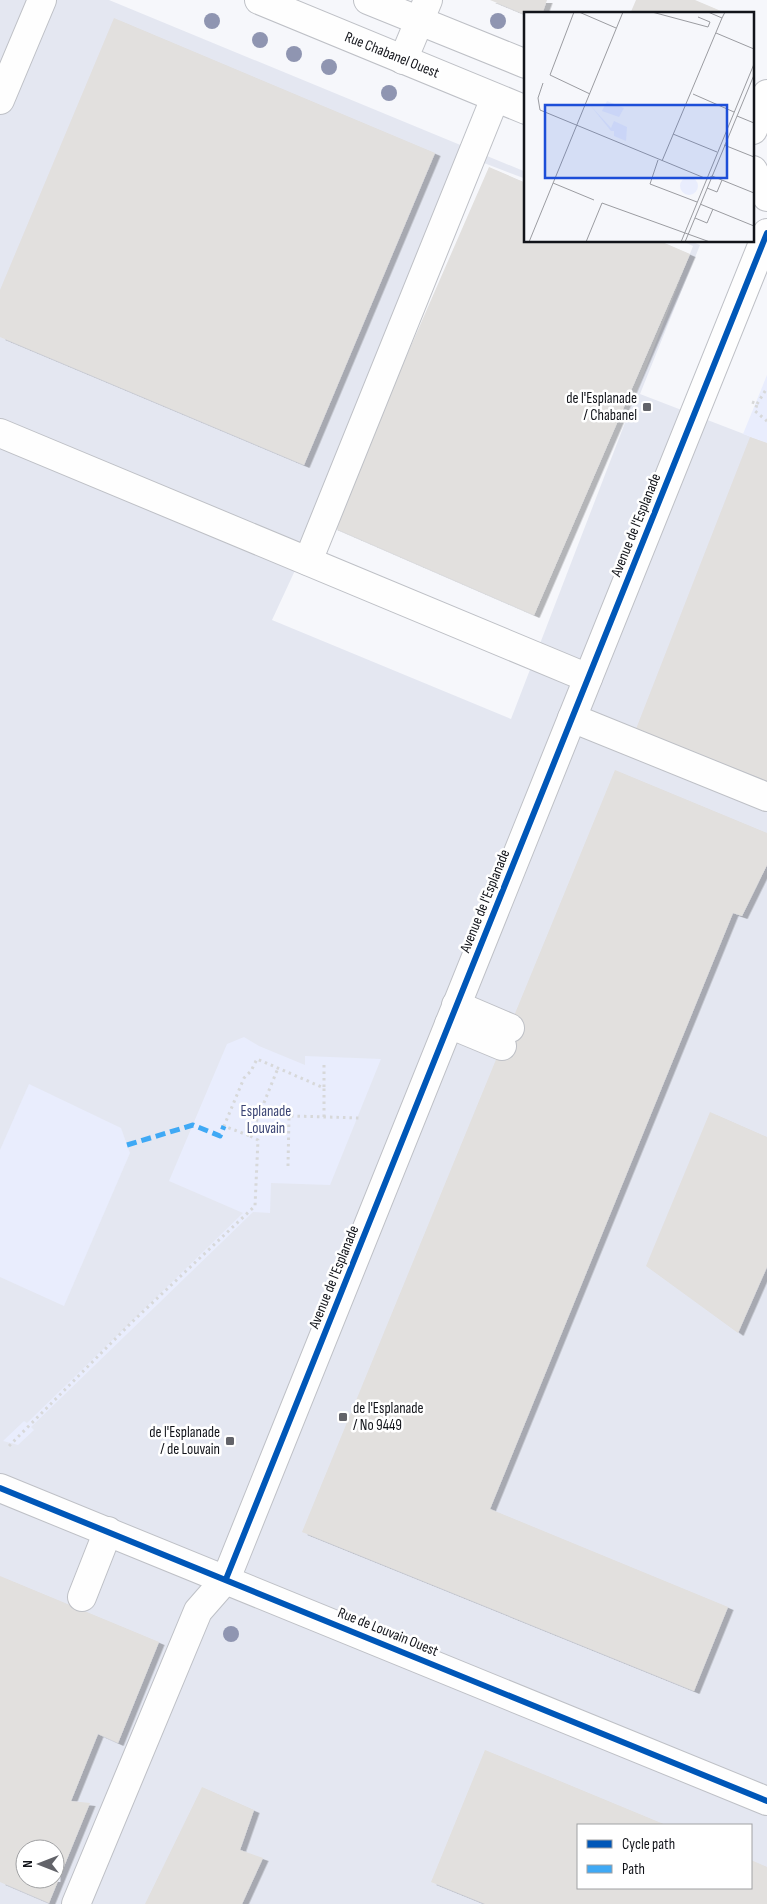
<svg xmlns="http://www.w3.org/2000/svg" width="767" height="1904" viewBox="0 0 767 1904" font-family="'Sofia Sans Condensed',sans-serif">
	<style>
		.built { fill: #e4e7f1; fill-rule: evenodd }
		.green { fill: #e9edfd }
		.building { fill: #e2e0de; fill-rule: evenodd; filter: url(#shadow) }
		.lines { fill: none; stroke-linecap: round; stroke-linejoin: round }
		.minor-casing { stroke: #bec0c6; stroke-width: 30 }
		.path { stroke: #d7d8d9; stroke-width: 3; stroke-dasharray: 2.5 4; stroke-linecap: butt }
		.minor { stroke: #fefefe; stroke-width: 28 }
		.quiet { stroke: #3fa9f5; stroke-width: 5; stroke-dasharray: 10 5; stroke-linecap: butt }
		.cycleway-casing { stroke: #fff; stroke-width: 9 }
		.cycleway { stroke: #0057b8; stroke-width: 6 }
		.tree { fill: #8f95b1 }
		.poi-dot { fill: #626369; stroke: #fff; stroke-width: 2 }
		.labels { text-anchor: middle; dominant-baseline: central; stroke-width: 5; stroke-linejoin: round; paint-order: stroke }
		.street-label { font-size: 15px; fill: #12141a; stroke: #fff }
		.poi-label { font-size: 15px; fill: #12141a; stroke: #fff; text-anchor: end }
		.park-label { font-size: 15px; fill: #3b4574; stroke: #fff }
		.inset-road { fill: none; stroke: #9b9ca1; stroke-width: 1 }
		.view { fill: #1d4ed8; fill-opacity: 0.15; stroke: #1d4ed8; stroke-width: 2.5 }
		.inset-edge { fill: none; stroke: #12141a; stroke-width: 2.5 }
	</style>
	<defs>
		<filter id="shadow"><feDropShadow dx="5.5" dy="3" stdDeviation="0" flood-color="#0004"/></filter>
	</defs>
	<rect width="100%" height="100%" fill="#f6f7fb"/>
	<path class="built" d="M 0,0 L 109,0 L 526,172 L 526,179 L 484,163 L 272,620 L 511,719 L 693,246 L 682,241 L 690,241 L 700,245 L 640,394 L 767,443 L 767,1904 L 0,1904 ZM 578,1825 L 751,1825 L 751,1888 L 578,1888 ZM 25,1849 L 55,1849 L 55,1879 L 25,1879 Z"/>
	<g class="green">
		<polygon points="767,375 767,443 743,434"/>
		<polygon points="244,1037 259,1046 305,1065 305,1056 381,1059 330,1185 271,1183 270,1213 253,1212 31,1427 34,1430 18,1445 3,1441 24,1421 27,1423 243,1213 169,1181 227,1044"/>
		<polygon points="29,1084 121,1128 130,1153 64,1306 0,1277 0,1150"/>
	</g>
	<g class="building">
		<polygon points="490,0 547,0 542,14 526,15"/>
		<polygon points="636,0 695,0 728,14 630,14"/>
		<polygon points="114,18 435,153 304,465 0,337 0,290"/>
		<polygon points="489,167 526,183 526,241 660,241 690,254 534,615 332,527"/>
		<polygon points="750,437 767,443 767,781 636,729"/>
		<polygon points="615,770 767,833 767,865 742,916 733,913 490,1509 728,1607 694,1691 302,1532"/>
		<polygon points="710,1112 767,1137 767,1267 738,1333 646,1266"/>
		<path d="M 0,1576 L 159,1642 L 118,1743 L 98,1734 L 71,1801 L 90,1803 L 49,1903 L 0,1882 ZM 25,1849 L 55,1849 L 55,1879 L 25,1879 Z"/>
		<polygon points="485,1750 666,1825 578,1825 578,1888 751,1888 751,1860 767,1867 767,1904 485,1904 431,1882"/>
		<polygon points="202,1787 254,1810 240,1850 263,1858 242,1904 145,1904"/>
	</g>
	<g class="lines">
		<defs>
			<g id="minor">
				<polyline points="259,0 526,110"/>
				<polyline points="368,0 526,64"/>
				<polyline points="403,60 428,0"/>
				<polyline points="0,100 42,0"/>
				<polyline points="753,130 767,94"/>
				<polyline points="753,170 767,197"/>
				<polyline points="0,433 588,678"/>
				<polyline points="308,561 495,98"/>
				<polyline points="572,718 767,797"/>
				<polyline points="456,1005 510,1028"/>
				<polyline points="449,1024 502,1046"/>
				<polyline points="0,1488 767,1801"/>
				<polyline points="82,1597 108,1531"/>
				<polyline points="76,1904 198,1611 226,1579 767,233"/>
			</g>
		</defs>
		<use href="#minor" class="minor-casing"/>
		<g class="path">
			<polyline points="752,402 757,404 755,411 767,421"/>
			<polyline points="757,404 767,388"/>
			<polyline points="324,1065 324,1088"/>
			<polyline points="259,1115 278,1068"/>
			<polyline points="324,1117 324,1088 257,1059 251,1071 244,1078 224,1126 250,1136 259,1115 360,1118"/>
			<polyline points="288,1166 289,1116"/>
			<polyline points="9,1446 131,1323 255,1206 258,1140 250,1136"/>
		</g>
		<use href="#minor" class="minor"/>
		<polyline class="quiet" points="127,1145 193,1125 220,1136 224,1126"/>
		<defs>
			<g id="cycleway">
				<polyline points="0,1488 767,1801"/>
				<polyline points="226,1579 767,233"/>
			</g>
		</defs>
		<use href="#cycleway" class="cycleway-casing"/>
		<use href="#cycleway" class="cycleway"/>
	</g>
	<g class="tree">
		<circle cx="212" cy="21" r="8"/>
		<circle cx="498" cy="21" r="8"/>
		<circle cx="260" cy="40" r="8"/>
		<circle cx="294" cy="54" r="8"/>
		<circle cx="329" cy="67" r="8"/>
		<circle cx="389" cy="93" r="8"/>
		<circle cx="231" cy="1634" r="8"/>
	</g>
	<g class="poi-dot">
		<rect x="642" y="402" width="10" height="10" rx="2.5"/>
		<rect x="338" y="1412" width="10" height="10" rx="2.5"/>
		<rect x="225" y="1436" width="10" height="10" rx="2.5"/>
	</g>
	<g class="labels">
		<g class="street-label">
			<text transform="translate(392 55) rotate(22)">Rue Chabanel Ouest</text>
			<text transform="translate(636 525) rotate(-68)">Avenue de l'Esplanade</text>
			<text transform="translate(485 901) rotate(-68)">Avenue de l'Esplanade</text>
			<text transform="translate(334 1277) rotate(-68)">Avenue de l'Esplanade</text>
			<text transform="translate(388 1632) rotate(22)">Rue de Louvain Ouest</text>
		</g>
		<g class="poi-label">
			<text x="637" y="398">de l'Esplanade<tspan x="637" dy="17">/ Chabanel</tspan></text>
			<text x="353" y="1408" text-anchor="start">de l'Esplanade<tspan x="353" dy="17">/ No 9449</tspan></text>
			<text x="220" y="1432">de l'Esplanade<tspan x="220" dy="17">/ de Louvain</tspan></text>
		</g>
		<g class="park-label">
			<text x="266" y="1111">Esplanade<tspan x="266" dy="17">Louvain</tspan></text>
		</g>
	</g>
	<g transform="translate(524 12)">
		<rect width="230" height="230" fill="#f6f7fb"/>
		<path d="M 83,89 L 100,96 L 95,105 L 78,99 ZM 66,93 L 87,116 L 90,109 L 103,115 L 102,129 L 90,124 L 90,119 L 87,119 ZM156 174a9 9 0 1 1 18 0a9 9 0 1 1-18 0Z" fill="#e9edfd"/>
		<path class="inset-road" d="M 50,0 L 26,63 L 66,82M 55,0 L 92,16M 128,0 L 184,15 L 186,10 L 174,5M 184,0 L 198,6 L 201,0M 192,21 L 230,37M 19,71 L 14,86 L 16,98 L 183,167 L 188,164 L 230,181M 169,82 L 210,100M 213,104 L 230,111M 149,122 L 193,140M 200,133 L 230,145M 134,148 L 126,172 L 173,190M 138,149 L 198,6M 29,171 L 70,188M 183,176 L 193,180 L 198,168M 176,192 L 230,214M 171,206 L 183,211 L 189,197M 5,230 L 99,0M 62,230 L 78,191 L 186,230M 157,230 L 230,52M 161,230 L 230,63"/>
		<path class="view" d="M 21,93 L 203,93 L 203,166 L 21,166 Z"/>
		<rect width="230" height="230" class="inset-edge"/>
	</g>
	<rect x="577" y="1824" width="175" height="65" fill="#ffffff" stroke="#a0a1a3"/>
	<rect x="587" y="1840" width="25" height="8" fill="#0057b8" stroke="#a0a1a3"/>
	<text x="622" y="1849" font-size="15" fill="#12141a">Cycle path</text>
	<rect x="587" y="1865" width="25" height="8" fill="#3fa9f5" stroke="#a0a1a3"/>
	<text x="622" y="1874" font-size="15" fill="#12141a">Path</text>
	<g transform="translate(40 1864) rotate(270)"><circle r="24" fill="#ffffff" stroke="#a0a1a3"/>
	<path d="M0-4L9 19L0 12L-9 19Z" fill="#626369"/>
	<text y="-8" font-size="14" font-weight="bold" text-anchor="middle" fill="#12141a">N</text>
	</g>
</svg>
